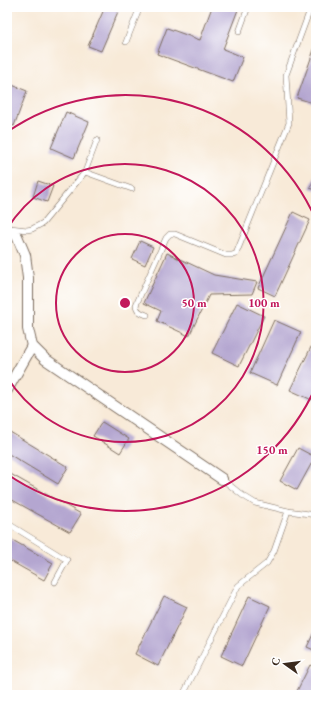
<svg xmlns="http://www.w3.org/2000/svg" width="323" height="702" viewBox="0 0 323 702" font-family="'EB Garamond',serif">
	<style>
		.building { fill: #b4a6d0 }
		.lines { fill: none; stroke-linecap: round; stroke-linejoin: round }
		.lane-casing { stroke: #7d6d5f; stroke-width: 6 }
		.street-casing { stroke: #7d6d5f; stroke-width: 12 }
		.lane { stroke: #fff; stroke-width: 5 }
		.street { stroke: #fff; stroke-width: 10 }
		.ring { fill: none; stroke: #c2185b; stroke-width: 2 }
		.centre { fill: #c2185b; stroke: #fff; stroke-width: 2 }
		.ring-label { font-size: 12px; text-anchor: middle; font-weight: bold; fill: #c2185b; stroke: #fff; stroke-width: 3; stroke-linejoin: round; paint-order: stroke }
	</style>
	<rect width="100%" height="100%" fill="#fff"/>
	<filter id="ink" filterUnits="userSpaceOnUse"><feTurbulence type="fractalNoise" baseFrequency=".025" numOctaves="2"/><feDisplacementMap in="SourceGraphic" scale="8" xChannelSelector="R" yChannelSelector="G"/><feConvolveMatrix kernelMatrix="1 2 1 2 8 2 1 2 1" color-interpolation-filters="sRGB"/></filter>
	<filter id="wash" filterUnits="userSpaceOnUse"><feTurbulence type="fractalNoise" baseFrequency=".012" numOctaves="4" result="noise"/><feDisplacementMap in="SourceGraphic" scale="16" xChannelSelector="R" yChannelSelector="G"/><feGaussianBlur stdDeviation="0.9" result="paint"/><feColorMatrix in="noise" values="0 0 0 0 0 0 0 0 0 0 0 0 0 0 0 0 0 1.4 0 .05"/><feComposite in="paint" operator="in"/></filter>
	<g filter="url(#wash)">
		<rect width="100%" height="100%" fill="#f8ead8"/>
		<g id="blocks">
			<g class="building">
				<polygon points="105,7 120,7 101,51 88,46"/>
				<polygon points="212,7 239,7 223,49 243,57 233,82 157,54 167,28 200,40"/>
				<polygon points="316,44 316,95 313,103 297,98"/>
				<polygon points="7,83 27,91 14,126 7,123"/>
				<polygon points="66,112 89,122 74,158 51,148"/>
				<polygon points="316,175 316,190 310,188"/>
				<polygon points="38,181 53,186 47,202 33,197"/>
				<polygon points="293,212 310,220 275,296 258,288"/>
				<polygon points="140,241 153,247 145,265 132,259"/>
				<polygon points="167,253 214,275 257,282 252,294 209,295 189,336 157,321 161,311 144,303"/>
				<polygon points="237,303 264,316 239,366 212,353"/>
				<polygon points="274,320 301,332 277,385 250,373"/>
				<polygon points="316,337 316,392 312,400 290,390"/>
				<polygon points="102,422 129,439 120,453 93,436"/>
				<polygon points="10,432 68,467 58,484 7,453 7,437"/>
				<polygon points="298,448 315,457 297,490 280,481"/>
				<polygon points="7,472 81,514 70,532 7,497"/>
				<polygon points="7,537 53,563 44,580 7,559"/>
				<polygon points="164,596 187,607 158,666 135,654"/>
				<polygon points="249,596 270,606 242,666 221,656"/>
				<polygon points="316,628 316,651 307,647"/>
				<polygon points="310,665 316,668 316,690 314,695 295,695"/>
			</g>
		</g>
	</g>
	<g filter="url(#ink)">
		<use href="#blocks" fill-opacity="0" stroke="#7d6d5f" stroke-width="1"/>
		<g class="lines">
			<defs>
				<g id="lane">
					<polyline points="239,32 248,7"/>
					<polyline points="126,42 140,7"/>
					<polyline points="85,172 97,140"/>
					<polyline points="10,228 27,230 32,229 43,223 85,172 132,189"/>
					<path d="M 147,315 C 142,313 137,312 136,305 L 166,238 L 170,234 L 175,234 L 226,255 L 232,255 L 236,254 L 289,123 L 286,75 L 311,7"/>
					<polyline points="222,479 242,495 255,503 288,511 316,515"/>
					<polyline points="7,523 67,560 55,582"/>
					<polyline points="183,695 238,586 267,563 274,551 288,511"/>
				</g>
				<g id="street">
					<polyline points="7,229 17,236 25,255 28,278 28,329 32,346 45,359 222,479"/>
					<polyline points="7,390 32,346"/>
				</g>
			</defs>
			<use href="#lane" class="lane-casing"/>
			<use href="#street" class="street-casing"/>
			<use href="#lane" class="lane"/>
			<use href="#street" class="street"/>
		</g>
	</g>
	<g class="ring">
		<circle cx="125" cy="303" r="69"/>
		<path d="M7 229A139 139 0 1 1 7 377"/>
		<path d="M316 386A208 208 0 0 1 7 474M7 132A208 208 0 0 1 316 220"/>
	</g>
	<circle cx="125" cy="303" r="6" class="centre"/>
	<g class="ring-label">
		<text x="194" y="307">50 m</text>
		<text x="264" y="307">100 m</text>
		<text x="272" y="454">150 m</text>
	</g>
	<rect width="323" height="702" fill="none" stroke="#fff" stroke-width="24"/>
	<g transform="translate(285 664) rotate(284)" stroke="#ffffff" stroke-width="3" paint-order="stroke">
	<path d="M0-3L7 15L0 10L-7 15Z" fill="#3b2a1e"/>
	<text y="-6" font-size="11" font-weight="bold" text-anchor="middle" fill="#3b2a1e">С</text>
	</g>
</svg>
